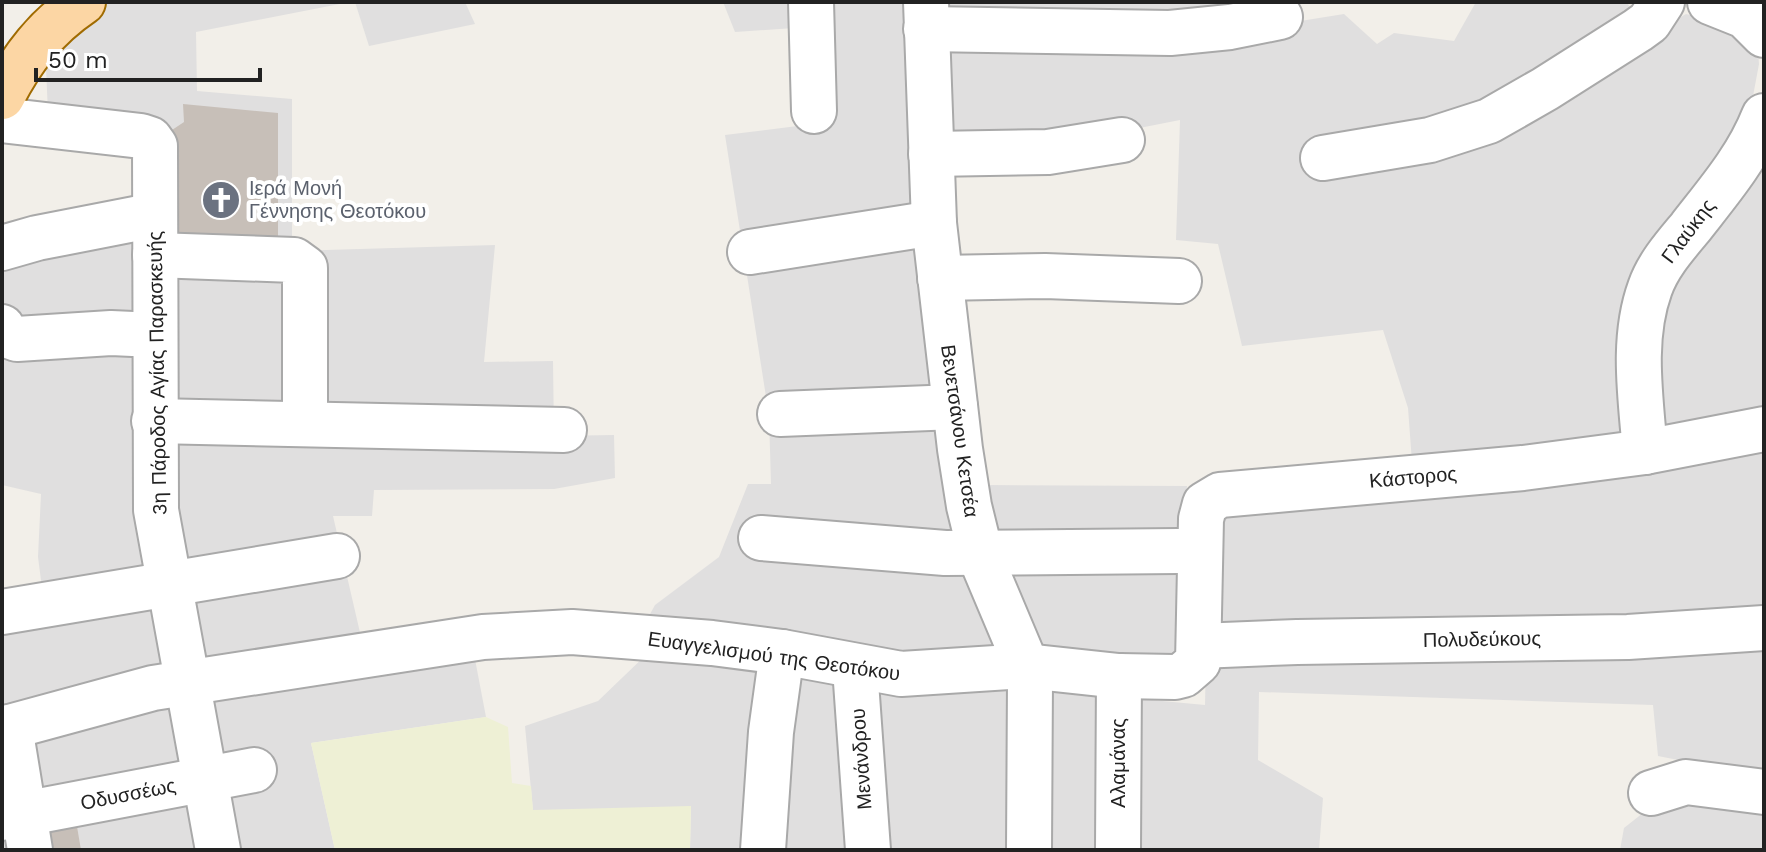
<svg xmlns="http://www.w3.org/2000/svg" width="1766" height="852" viewBox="0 0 1766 852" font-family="'Work Sans',sans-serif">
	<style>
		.residential { fill: #e0dfdf }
		.farmland { fill: #eef0d5 }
		.building { fill: #c7bfb8 }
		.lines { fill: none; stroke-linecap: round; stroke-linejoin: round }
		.minor-casing { stroke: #a9a9a9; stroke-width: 48 }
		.major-casing { stroke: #a06b00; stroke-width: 48 }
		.minor { stroke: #fff; stroke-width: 44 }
		.major { stroke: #fcd6a4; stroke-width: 44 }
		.labels { text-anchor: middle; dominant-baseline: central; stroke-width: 8; stroke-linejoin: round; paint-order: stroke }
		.worship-label { font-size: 20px; fill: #5b616d; stroke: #fff; text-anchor: start }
		.street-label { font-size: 20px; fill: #222; stroke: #fff }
	</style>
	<rect width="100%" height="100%" fill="#f2efe9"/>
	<g class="residential">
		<polygon points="73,2 350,2 196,32 197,91 292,99 292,251 495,245 484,362 553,361 554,436 614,435 615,478 554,489 374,490 372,516 333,516 368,667 474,654 486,717 311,743 335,850 2,850 2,628 46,619 38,557 41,494 2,485 2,256 164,231 166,123 48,113 46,68 84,26"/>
		<polygon points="355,2 465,2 475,24 369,46"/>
		<polygon points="723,2 1279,2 1288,23 1344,14 1377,44 1394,33 1454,41 1476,2 1627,2 1645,38 1686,14 1730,25 1758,51 1759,64 1748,123 1688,208 1631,437 1412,462 1408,408 1383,330 1242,346 1218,244 1176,240 1180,120 1119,132 915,149 1007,649 925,660 644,625 655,605 719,557 748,484 771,484 769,416 725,135 821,123 823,26 735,32"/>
		<polygon points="1764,153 1764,415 1659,431 1655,359 1666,288"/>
		<polygon points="1764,439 1764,613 1211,635 1214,505"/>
		<polygon points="986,485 1187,486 1180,542 1001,540"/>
		<polygon points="1181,561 1185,654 1171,664 1043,653 1002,568"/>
		<polygon points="1764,639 1764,777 1658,756 1653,705 1259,692 1258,760 1323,798 1319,850 690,850 691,807 533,811 525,726 598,701 649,652 767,668 875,695 981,684 1205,705 1206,658"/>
		<polygon points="1662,798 1764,802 1764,850 1620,850 1624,828"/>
	</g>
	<polygon class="farmland" points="486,717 508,727 512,783 531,786 533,810 691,806 690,850 335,850 311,743"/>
	<g class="building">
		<polygon points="183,104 278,113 278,251 165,248 166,134 184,122"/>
		<polygon points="74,809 81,850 38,850 34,818"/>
	</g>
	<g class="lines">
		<defs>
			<g id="minor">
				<polyline points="811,2 814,111"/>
				<polyline points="926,2 934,223 960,449 969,506 983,563 1021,653 1030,681 1029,850"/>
				<polyline points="1710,2 1745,16 1764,35"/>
				<polyline points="926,29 1170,33 1230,27 1280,17"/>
				<polyline points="2,120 141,136 150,139 155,146 156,510 218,850"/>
				<polyline points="931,154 1048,152 1122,140"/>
				<polyline points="1323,158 1430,140 1489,121 1545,89 1638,30 1649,22 1662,2"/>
				<polyline points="2,248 37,238 155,215"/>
				<polyline points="750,252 934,223"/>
				<polyline points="155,255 294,260 305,268 305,424"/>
				<polyline points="940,278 1045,276 1179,281"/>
				<polyline points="2,327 6,335 17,339 111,333 155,335"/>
				<polyline points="780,414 955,407"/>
				<polyline points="154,421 564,430"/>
				<path d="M 1645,452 C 1641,399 1631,340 1650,288 C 1658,265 1675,246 1690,228 C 1718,192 1747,159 1764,116"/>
				<polyline points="761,538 945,553 1179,551"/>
				<polyline points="2,612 337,556"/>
				<polyline points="1199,646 1297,642 1628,637 1764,628"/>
				<polyline points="855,668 868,850"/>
				<polyline points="10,727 30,850"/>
				<polyline points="2,729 153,688 483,637 572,632 712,643 782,652 901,674 1026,666 1119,676 1175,677 1183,675 1198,662 1201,519 1205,504 1220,495 1523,468 1645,452 1764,429"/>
				<polyline points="1651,793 1686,782 1764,792"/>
				<polyline points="2,818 254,770"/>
				<polyline points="763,850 771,732 782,652"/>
				<polyline points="1118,850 1119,676"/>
			</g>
			<path id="major" d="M 2,97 C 22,58 46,27 83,2"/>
		</defs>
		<use href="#minor" class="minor-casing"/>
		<use href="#major" class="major-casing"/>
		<use href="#minor" class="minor"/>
		<use href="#major" class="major"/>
	</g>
	<defs>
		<symbol id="church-disc" viewBox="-11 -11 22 22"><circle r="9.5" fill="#6b7280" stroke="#fff"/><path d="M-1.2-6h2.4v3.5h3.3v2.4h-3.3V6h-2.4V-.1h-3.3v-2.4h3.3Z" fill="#fff"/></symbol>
	</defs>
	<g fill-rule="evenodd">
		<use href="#church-disc" x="199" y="178" width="44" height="44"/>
	</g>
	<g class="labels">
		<g class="worship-label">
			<text x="249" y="188">Ιερά Μονή<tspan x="249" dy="23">Γέννησης Θεοτόκου</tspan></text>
		</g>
		<g class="street-label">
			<text transform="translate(1688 231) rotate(-53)">Γλαύκης</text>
			<text transform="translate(157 373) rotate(-91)">3η Πάροδος Αγίας Παρασκευής</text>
			<text transform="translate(960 431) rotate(82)">Βενετσάνου Κετσέα</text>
			<text transform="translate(1413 477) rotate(-5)">Κάστορος</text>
			<text transform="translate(1482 639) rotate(-1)">Πολυδεύκους</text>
			<text transform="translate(774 656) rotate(8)">Ευαγγελισμού της Θεοτόκου</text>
			<text transform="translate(861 759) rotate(-94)">Μενάνδρου</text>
			<text transform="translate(1118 763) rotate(-90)">Αλαμάνας</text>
			<text transform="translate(128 794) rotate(-11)">Οδυσσέως</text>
		</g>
	</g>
	<rect width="1766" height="852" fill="none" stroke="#222222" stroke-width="8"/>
	<path d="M36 68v12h224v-12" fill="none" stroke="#222222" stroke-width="4"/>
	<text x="48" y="68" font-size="24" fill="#222222" stroke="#ffffff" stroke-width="6" paint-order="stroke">50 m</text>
</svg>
